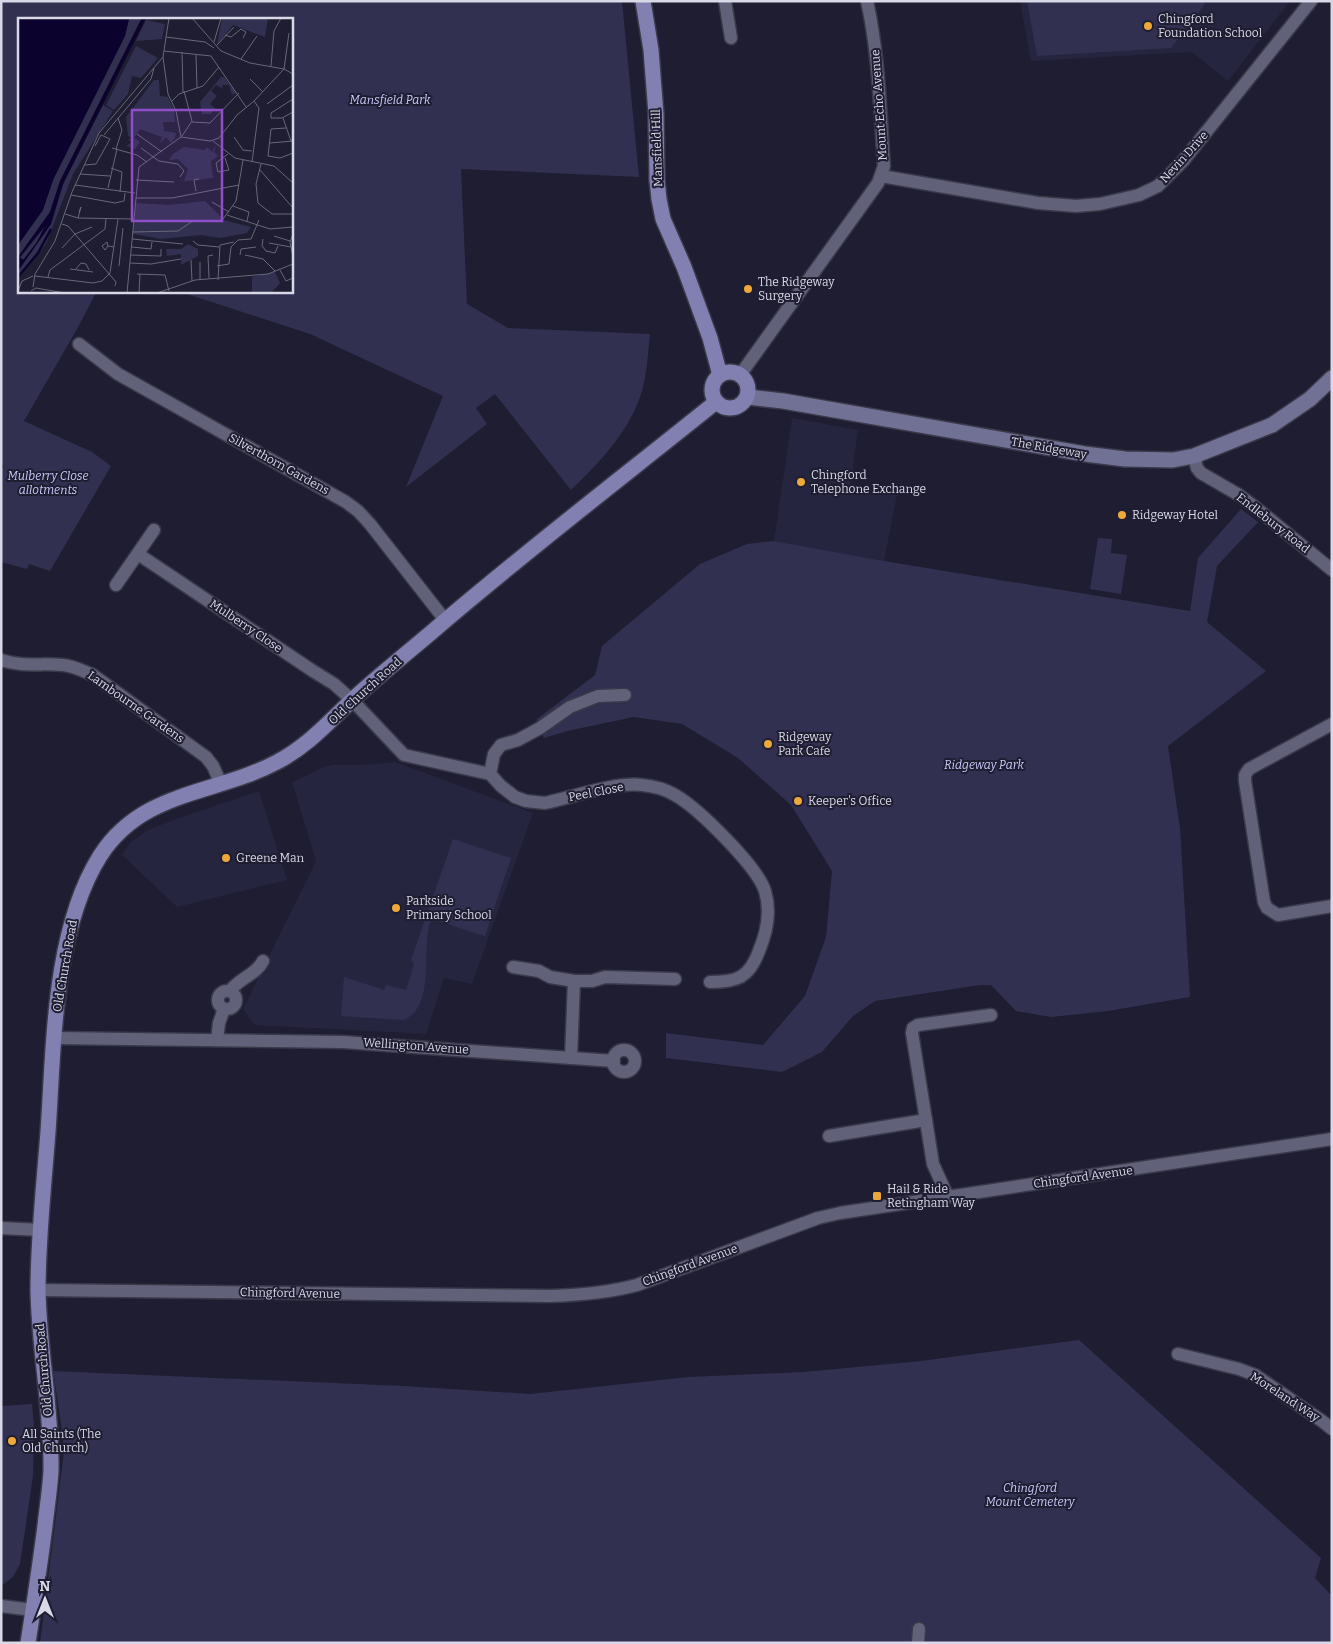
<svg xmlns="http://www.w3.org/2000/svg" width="1333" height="1644" viewBox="0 0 1333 1644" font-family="Bitter,serif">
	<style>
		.built { fill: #262540 }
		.green { fill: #313050 }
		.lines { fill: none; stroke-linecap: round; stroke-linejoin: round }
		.street-casing { stroke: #3a394a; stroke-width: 15 }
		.secondary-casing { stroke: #3a394a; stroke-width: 18 }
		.primary-casing { stroke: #3a394a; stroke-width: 18 }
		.street { stroke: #616179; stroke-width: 12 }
		.secondary { stroke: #717095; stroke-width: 15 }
		.primary { stroke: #8180b1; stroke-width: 15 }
		.poi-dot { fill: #eda83b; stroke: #1e1d31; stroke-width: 2 }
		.labels { text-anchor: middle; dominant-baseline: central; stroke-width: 4; stroke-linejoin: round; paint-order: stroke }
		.poi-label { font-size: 12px; fill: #d8d8e6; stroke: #1e1d31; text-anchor: start }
		.park-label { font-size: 12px; font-style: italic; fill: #c9cafa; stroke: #1e1d31 }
		.street-label { font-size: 12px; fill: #d8d8e6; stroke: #1e1d31 }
		.inset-river { fill: none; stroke: #0c022e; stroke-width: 2.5 }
		.inset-road { fill: none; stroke: #686879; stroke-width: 1 }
		.view { fill: #8e4ec7; fill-opacity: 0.15; stroke: #8e4ec7; stroke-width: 2.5 }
		.inset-edge { fill: none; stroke: #d8d8e6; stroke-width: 2.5 }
	</style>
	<rect width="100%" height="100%" fill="#1e1d31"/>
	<g class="built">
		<polygon points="1020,1 1290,1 1228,81 1192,52 1031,61"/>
		<polygon points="792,418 858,430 850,487 897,495 884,561 774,541"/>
		<polygon points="395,762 533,813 472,984 444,978 426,1034 255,1025 243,1009 316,861 292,782 324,767 333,765 364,765"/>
		<polygon points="259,791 287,880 177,907 122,855 130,843 146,831 176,819"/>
	</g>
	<g class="green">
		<path d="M 1,1 L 622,1 L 639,177 L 461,169 L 467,304 L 508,328 L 650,334 C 648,353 647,373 642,391 C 630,431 600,462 571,490 L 495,394 L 476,408 L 487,424 L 406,487 L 443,396 L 310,334 L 178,291 L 291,291 L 291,19 L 19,19 L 19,291 L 97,291 L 77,329 L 24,421 L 92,452 L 111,466 L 50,571 L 29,564 L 27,569 L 1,562 L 1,471 L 4,466 L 1,464 Z"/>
		<polygon points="1027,1 1202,1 1205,4 1171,48 1037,56"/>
		<polygon points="1241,509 1258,522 1217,566 1207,622 1266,671 1168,746 1180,828 1190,997 1108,1011 1051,1017 1016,1011 991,985 980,985 875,1001 853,1016 822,1052 782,1072 666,1058 666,1033 763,1045 805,996 826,937 832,871 791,805 738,758 682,724 634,717 567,731 544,738 537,719 595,675 602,646 700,564 747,544 774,541 884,561 1190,611 1198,558"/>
		<polygon points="1098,538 1112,539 1111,553 1127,555 1121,594 1090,589"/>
		<path d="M 453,839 L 511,858 L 485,936 L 431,919 C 420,948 437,1005 404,1020 L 341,1016 L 344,977 L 384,990 L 386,985 L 406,990 L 414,964 L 411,960 Z"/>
		<polygon points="1079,1340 1321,1558 1315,1578 1332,1596 1332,1643 40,1643 64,1452 62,1430 53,1371 404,1386 530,1394 688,1377 804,1372 921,1361"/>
		<polygon points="32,1404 34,1427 33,1476 20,1564 13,1577 1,1586 1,1406"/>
	</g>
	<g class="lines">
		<defs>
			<g id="street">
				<polyline points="725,1 731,38"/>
				<polyline points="881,176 1038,203 1076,206 1100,204 1139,195 1158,186 1183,161 1311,1"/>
				<polyline points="79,344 118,374 346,502 358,511 370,524 445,620"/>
				<path d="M 740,375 L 878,183 L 884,166 C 880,111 879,55 867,1"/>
				<polyline points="1194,456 1197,468 1201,473 1239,495 1255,507 1332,570"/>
				<path d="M 138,554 L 313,671 L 334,684 L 352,700 L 404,755 L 490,774 L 501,786 L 515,797 L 526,801 L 545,803 C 572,797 616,782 642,785 C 653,786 665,789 675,795 C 698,808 757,866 765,891 C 771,911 767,932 759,951 C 749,978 737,982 710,982"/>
				<polyline points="116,585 154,530"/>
				<path d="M 1,660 C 22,667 42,663 63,665 C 74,666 83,671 93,675 L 206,757 L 213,766 L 221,784"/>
				<polyline points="1332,724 1249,769 1245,775 1245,781 1264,902 1267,908 1278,915 1332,906"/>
				<polyline points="490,774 494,754 501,745 518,740 540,728 570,707 598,696 625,695"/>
				<polyline points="513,967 539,971 550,977 574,981 592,981 605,977 675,979"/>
				<circle cx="227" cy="1000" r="9"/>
				<path d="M 230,991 C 239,978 256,975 263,961"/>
				<polyline points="54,1038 343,1042 614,1061"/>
				<polyline points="217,1040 219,1023 224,1009"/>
				<circle cx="624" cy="1061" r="11"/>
				<polyline points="571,1058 574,981"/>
				<polyline points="829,1136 926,1120"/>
				<polyline points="948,1197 933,1164 912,1033 913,1028 918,1025 991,1015"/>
				<polyline points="1,1228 41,1230"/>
				<path d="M 38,1290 L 550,1296 C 580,1295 608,1293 637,1285 L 818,1218 L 840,1213 L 1332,1139"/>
				<polyline points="1178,1354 1239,1369 1255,1375 1322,1421 1332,1429"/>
				<polyline points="1,1606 33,1610"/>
				<polyline points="918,1643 919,1629"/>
			</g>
			<polyline id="secondary" points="748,397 783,401 1085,454 1125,459 1173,460 1194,456 1272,425 1310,399 1332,378"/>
			<g id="primary">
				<polyline points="643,1 651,50 656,114 657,180 659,199 663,219 684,267 710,338 720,375"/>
				<circle cx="730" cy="390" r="18"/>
				<path d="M 28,1643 C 34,1604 40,1565 45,1526 C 47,1507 50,1489 51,1471 C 52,1410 39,1350 38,1290 C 38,1238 44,1184 48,1132 C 54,1046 53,931 100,856 C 142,790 215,795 277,762 C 306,747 327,724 350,702 C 379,675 410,651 440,625 C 530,548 624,476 716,402"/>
			</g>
		</defs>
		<use href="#street" class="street-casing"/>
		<use href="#secondary" class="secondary-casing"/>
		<use href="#primary" class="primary-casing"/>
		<use href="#street" class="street"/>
		<use href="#secondary" class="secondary"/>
		<use href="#primary" class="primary"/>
	</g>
	<g class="poi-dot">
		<circle cx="1148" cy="26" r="5"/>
		<circle cx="748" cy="289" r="5"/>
		<circle cx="801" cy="482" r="5"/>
		<circle cx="1122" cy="515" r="5"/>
		<circle cx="768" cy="744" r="5"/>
		<circle cx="798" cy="801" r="5"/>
		<circle cx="226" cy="858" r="5"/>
		<circle cx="396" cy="908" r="5"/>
		<rect x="872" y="1191" width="10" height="10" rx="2.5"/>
		<circle cx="12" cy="1441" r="5"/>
	</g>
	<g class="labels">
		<g class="poi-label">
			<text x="1158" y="19">Chingford<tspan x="1158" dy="14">Foundation School</tspan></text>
			<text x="758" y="282">The Ridgeway<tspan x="758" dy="14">Surgery</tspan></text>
			<text x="811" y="475">Chingford<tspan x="811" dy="14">Telephone Exchange</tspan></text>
			<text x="1132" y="515">Ridgeway Hotel</text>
			<text x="778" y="737">Ridgeway<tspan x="778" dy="14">Park Cafe</tspan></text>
			<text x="808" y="801">Keeper's Office</text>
			<text x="236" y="858">Greene Man</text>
			<text x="406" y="901">Parkside<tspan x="406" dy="14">Primary School</tspan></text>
			<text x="887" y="1189">Hail &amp; Ride<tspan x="887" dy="14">Retingham Way</tspan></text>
			<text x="22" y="1434">All Saints (The<tspan x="22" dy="14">Old Church)</tspan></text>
		</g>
		<g class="park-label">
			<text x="390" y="100">Mansfield Park</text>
			<text x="48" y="476">Mulberry Close<tspan x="48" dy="14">allotments</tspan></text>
			<text x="984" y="765">Ridgeway Park</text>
			<text x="1030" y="1488">Chingford<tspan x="1030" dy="14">Mount Cemetery</tspan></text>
		</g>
		<g class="street-label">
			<text transform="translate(879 105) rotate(-94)">Mount Echo Avenue</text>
			<text transform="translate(657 148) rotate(-92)">Mansfield Hill</text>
			<text transform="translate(1184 157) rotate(-48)">Nevin Drive</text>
			<text transform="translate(1049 448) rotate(10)">The Ridgeway</text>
			<text transform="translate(279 464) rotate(29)">Silverthorn Gardens</text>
			<text transform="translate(1273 523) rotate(38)">Endlebury Road</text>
			<text transform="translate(246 626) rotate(34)">Mulberry Close</text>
			<text transform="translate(365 691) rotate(-42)">Old Church Road</text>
			<text transform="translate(136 707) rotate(35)">Lambourne Gardens</text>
			<text transform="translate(596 792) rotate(-11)">Peel Close</text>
			<text transform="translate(65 966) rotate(-80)">Old Church Road</text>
			<text transform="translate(416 1046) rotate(4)">Wellington Avenue</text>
			<text transform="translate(1083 1177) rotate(-8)">Chingford Avenue</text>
			<text transform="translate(690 1265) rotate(-20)">Chingford Avenue</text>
			<text transform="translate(290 1293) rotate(1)">Chingford Avenue</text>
			<text transform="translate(44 1370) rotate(-95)">Old Church Road</text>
			<text transform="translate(1285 1397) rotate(33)">Moreland Way</text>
		</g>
	</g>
	<g transform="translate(18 18)">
		<rect width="275" height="275" fill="#1e1d31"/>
		<path d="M 111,0 L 123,1 L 42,163 L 32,194 L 0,239 L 0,227 L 25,190 L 37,157 L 107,18 ZM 204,0 L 250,0 L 247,19 L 215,7 L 199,27 ZM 128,2 L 147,6 L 144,21 L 118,23 ZM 118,28 L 140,40 L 123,60 L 114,58 L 110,76 L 96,92 L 88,87 ZM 203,59 L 206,59 L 218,75 L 214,77 L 211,67 L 204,67 L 205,71 L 198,67 L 193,73 L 199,78 L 192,86 L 197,90 L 193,96 L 184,96 L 182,84 ZM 136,62 L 141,62 L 142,78 L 150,79 L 156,92 L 157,104 L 145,104 L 146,113 L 158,115 L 157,120 L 153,125 L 148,119 L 142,125 L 144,119 L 122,111 L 116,120 L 122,124 L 117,131 L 108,128 L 114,124 L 110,122 L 113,120 L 110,118 L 108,99 ZM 85,87 L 95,93 L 55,156 L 28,226 L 0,261 L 0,253 L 33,206 L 45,166 ZM 198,127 L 196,134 L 200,138 L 193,143 L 195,160 L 159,164 L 166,163 L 170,151 L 160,141 L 151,142 L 155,136 L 166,129 L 187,132 L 189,129 L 194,134 ZM 187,183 L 206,202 L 233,209 L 229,215 L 202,220 L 183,217 L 143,221 L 115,216 L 118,185 L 150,187 ZM 27,208 L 19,224 L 6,242 L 2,240 ZM 170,226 L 180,231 L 180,238 L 163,247 L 163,236 L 149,238 L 148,231 L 163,231 ZM 257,254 L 262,265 L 253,275 L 234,275 L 234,259 Z" fill="#313050"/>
		<path d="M 0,0 L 111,1 L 107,18 L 35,162 L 25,192 L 0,227 ZM 124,0 L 128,0 L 45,166 L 33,206 L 0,253 L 0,239 L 32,194 L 42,163 ZM 27,208 L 19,224 L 5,242 L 2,239 Z" fill="#0c022e" fill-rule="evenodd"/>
		<path class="inset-river" d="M 0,259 L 20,235 L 33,211"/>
		<path class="inset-road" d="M 151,0 L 145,39 L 150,76 L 158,93 L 163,119M 174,0 L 203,33 L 232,45 L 266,51 L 275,56M 207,17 L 213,19 L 223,11 L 228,14 L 225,20M 148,19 L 187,24 L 196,30M 196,24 L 203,0M 199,27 L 216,9M 146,33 L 193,38 L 228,89M 164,34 L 165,74M 178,37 L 179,70M 223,41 L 239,18M 253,48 L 256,13 L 263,0M 266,51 L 271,15M 232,61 L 245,74M 275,81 L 253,95 L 253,100 L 264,100 L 275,94M 153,84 L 161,76 L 185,68 L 201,49M 249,86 L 275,67M 265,100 L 273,123M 174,104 L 192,105 L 221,75M 253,111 L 250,138 L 262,140 L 275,135M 253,111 L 268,110M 119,116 L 144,134M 86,117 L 133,61 L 136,50M 164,118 L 174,103 L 166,73M 216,119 L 225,132 L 234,133M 195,123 L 217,140 L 256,148 L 275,165M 252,125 L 275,123M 94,130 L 119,137 L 129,144M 123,130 L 141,143 L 160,146 L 166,153 L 162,159M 98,131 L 104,112 L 100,100M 207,140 L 211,152 L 200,154 L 198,145 L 210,136M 234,144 L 241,90 L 236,83M 243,146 L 238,166 L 240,185 L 254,196 L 275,196M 67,147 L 78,146 L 92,121 L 83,117 L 77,128M 93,150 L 104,154 L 102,174M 242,152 L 275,190M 62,156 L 92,158M 118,162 L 156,164M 57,167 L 117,175M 90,170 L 99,131M 178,173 L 176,162 L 181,161M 53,177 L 97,185 L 106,183 L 107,175M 118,180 L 154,180 L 221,167M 194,184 L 211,194M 215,188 L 231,194 L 229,203M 47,196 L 60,200 L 116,201M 209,197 L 252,211 L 275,209M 60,200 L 63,189 L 61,194M 205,201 L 218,183 L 225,142M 44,206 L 50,208 L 98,264 L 97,268M 114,214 L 160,213 L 176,202M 57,216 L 74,209M 275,216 L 272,224 L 275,239M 256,218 L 272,223M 114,221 L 165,226M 245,221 L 244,228 L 248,233 L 257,235 L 260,228M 175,223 L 180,227 L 201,229M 251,225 L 273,229M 90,228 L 89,224 L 84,228 L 87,232 L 90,228 L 96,229M 114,229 L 133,231 L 134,224M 44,230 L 57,216M 113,237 L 143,238 L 143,231M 222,237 L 223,231 L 238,229M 227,237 L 245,241 L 257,253M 173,242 L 174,263M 182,244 L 182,262M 112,245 L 133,246 L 163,241M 101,248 L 105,210M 199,248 L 211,246 L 213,229 L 220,222 L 233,221 L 241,202M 52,251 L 75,254M 58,251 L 63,245 L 68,246 L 71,252M 262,252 L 268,263 L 275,260M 119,256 L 147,257 L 151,273M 17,258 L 75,265 L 84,263 L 92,255 L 100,201M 30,259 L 32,252 L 87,211 L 88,201M 191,260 L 190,238 L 195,237M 200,262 L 202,227 L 216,224M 15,269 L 17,256 L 37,223 L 54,174 L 81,115 L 145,39M 0,273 L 4,263 L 15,258M 13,273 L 18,270 L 47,275M 93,275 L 117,275M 109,275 L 121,149 L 163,119 L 192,123 L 201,120 L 219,97 L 236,83 L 266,51M 121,275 L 122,256M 139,275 L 177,262 L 250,256 L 275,246"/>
		<path class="view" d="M 114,92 L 204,92 L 204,203 L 114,203 Z"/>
		<rect width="275" height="275" class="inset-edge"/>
	</g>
	<rect width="1333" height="1644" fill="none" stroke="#d8d8e6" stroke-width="5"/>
	<g transform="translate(45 1599)" stroke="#1e1d31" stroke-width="4" paint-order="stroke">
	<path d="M0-4L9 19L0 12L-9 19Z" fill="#d8d8e6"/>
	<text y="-8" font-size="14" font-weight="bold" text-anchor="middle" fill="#d8d8e6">N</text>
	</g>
</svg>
